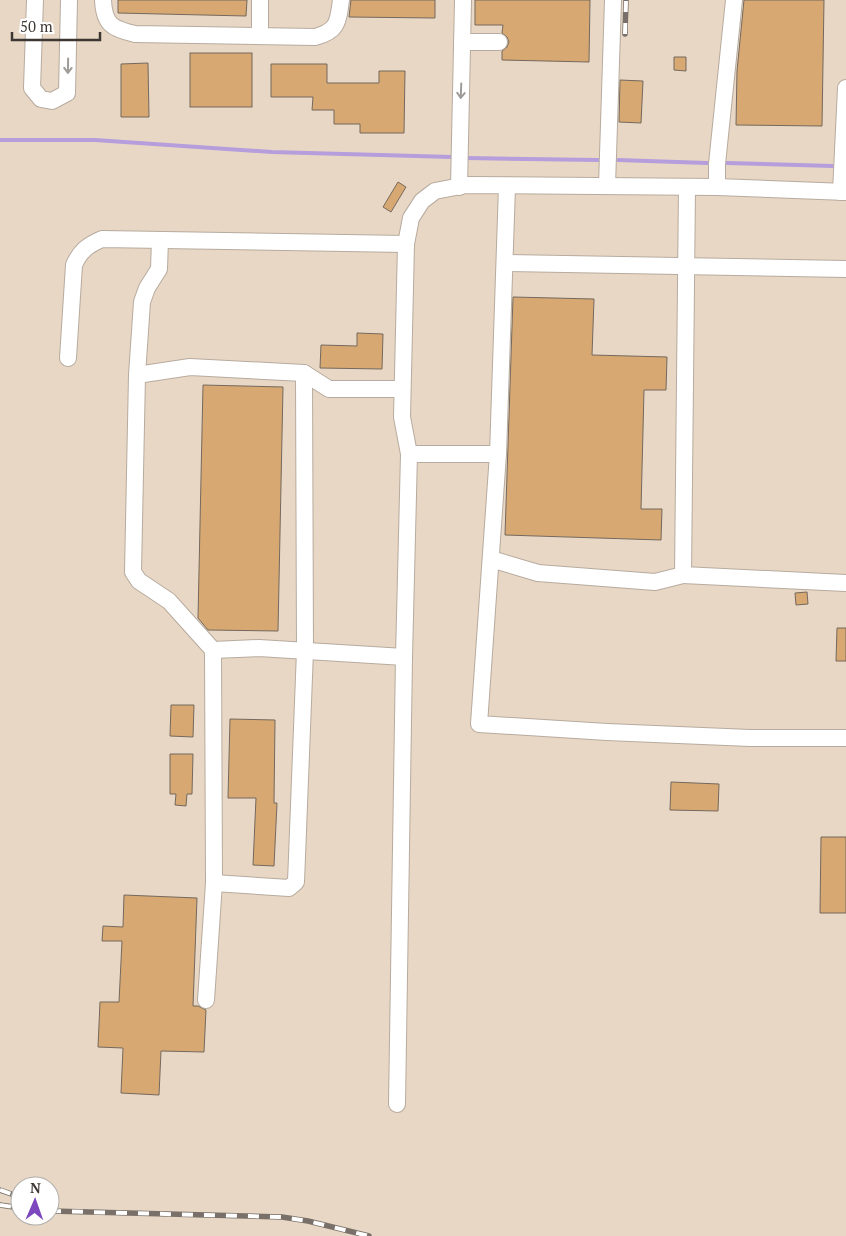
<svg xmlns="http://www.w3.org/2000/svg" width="846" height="1236" viewBox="0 0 846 1236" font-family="'PT Serif',serif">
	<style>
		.built { fill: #e8d7c4; fill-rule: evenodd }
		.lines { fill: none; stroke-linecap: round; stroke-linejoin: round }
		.stream { stroke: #b59edb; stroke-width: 4 }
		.building { fill: #d7a872; stroke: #74695e }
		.minor-casing { stroke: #b7ab9f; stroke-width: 18 }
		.minor { stroke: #fff; stroke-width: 16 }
		.rail-casing { stroke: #787069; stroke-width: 5.5 }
		.rail { stroke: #fff; stroke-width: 4; stroke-dasharray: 11; stroke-linecap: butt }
		.oneway { stroke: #9e9b98 }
	</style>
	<rect width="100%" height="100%" fill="#eee2d5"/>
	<path class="built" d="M 0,0 L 846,0 L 846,1236 L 0,1236 ZM 20,1186 L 50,1186 L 50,1216 L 20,1216 Z"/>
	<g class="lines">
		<g class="stream">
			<polyline points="0,140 95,140 272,152 452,157"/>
			<polyline points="465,158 599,160"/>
			<polyline points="618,160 707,163"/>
			<polyline points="727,163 833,166"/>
		</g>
	</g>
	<g class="building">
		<polygon points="118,0 247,0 246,16 118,13"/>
		<polygon points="351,0 435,0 435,18 349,17"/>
		<polygon points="475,0 590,0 589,62 502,60 502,51 507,47 509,42 507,37 502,33 503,25 475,25"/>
		<polygon points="744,0 824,0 822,126 736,125 737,71"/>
		<rect x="190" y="53" width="62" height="54"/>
		<polygon points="674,57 686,57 686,71 674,70"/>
		<polygon points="148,63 149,117 121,117 121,64"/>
		<polygon points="271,64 327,64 327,83 379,83 379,71 405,71 404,133 360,133 360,124 334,124 334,110 312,110 313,97 271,97"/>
		<polygon points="620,80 643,81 641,123 619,122"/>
		<polygon points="398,182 406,187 391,212 383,207"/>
		<polygon points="513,297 594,299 592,355 667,357 666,390 644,390 641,509 662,509 661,540 505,535"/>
		<polygon points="357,333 383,334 382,369 320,368 321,345 357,346"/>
		<polygon points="203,385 283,387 278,631 208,630 198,618"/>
		<polygon points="807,592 808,604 796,605 795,593"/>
		<polygon points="837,628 846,628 846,661 836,661"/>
		<polygon points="171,705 194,705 193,737 170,736"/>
		<polygon points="230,719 275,720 274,803 277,803 274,866 253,865 256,798 228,798"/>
		<polygon points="170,754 193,754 192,794 187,794 186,806 175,805 176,794 170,794"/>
		<polygon points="671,782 719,784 718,811 670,810"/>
		<polygon points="821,837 846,837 846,913 820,913"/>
		<polygon points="124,895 197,898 193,1006 198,1006 206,1010 204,1052 161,1051 159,1095 121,1093 123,1048 98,1047 100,1002 119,1002 122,941 102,941 103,926 123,927"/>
	</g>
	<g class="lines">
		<defs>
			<g id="minor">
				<polyline points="35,0 32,88 41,99 52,101 67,93 69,0"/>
				<path d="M 103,0 C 104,25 113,29 135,34 L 315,37 C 338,31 338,22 341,0"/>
				<polyline points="260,0 260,36"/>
				<polyline points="462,42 499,42"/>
				<polyline points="507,186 498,454 479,724 607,732 750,738 846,738"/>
				<polyline points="607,186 613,0"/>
				<polyline points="459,187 463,0"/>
				<polyline points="687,187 683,575 846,583"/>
				<polyline points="717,187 717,164 734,0"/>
				<polyline points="841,192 846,88"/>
				<polyline points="505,263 846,269"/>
				<path d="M 68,358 L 74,265 C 80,251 88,245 102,239 L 406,244"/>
				<polyline points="137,375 142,302 147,288 159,269 160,240"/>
				<polyline points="409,454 498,454"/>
				<polyline points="491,559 538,573 655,582 683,575"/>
				<polyline points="213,650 259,648 404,657"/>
				<polyline points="214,883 289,888 296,882 305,651 304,373"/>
				<polyline points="206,1000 214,883 213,650 169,601 139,581 133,572 137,375 190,367 304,373 329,389 401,389"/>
				<polyline points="397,1104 404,657 409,454 402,417 406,244 411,218 422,201 435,191 466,185 717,187 846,192"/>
			</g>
		</defs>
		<use href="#minor" class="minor-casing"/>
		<use href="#minor" class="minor"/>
		<defs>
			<g id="rail">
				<polyline points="625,34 626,0"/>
				<polyline points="0,1190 20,1197"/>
				<polyline points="0,1205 20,1208"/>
				<polyline points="50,1211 282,1217 308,1221 369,1236"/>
			</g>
		</defs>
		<use href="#rail" class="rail-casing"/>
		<use href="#rail" class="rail"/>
	</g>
	<defs><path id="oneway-shaft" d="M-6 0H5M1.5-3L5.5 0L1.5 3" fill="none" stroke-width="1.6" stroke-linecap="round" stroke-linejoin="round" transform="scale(1.25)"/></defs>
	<g class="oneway">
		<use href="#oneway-shaft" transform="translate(68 66) rotate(91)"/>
		<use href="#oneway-shaft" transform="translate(461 91) rotate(92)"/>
	</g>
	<g transform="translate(35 1201) rotate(2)"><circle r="24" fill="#ffffff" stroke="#b1afad"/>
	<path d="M0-4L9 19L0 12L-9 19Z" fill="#7d47be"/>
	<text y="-8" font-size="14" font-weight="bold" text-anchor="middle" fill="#3c3732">N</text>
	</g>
	<path d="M12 32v8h88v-8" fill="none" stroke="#3c3732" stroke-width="2.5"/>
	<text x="20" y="32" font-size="15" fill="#3c3732" stroke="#ffffff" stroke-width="4" paint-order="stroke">50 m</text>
</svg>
